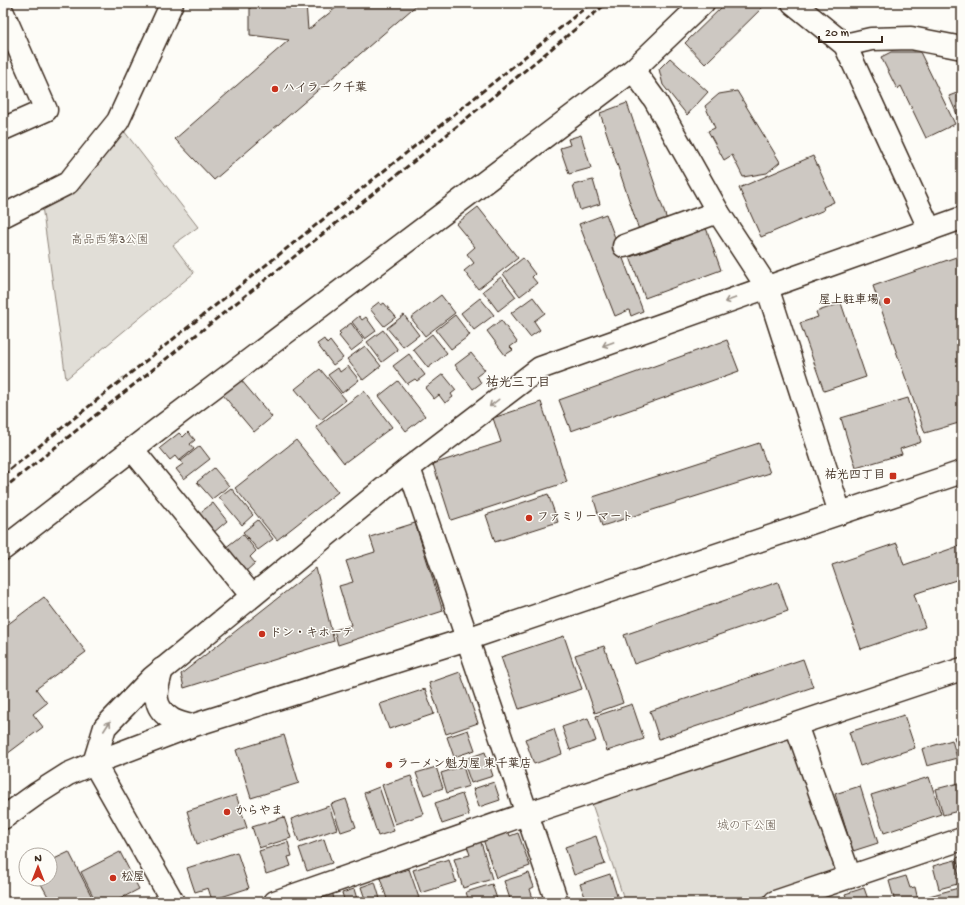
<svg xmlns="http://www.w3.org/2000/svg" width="965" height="905" viewBox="0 0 965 905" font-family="'Gochi Hand','Klee One',sans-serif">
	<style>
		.green { fill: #e1ded7; stroke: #8e847a }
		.building { fill: #cdc8c2; stroke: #3b2a1e }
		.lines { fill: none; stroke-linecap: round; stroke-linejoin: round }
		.minor-casing { stroke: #3b2a1e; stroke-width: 25 }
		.minor { stroke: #fdfcf7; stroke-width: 22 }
		.rail { stroke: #3b2a1e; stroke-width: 3; stroke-dasharray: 6 3; stroke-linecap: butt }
		.oneway { stroke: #9c938a }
		.poi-dot { fill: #c8321e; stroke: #fdfcf7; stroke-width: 1.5 }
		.labels { text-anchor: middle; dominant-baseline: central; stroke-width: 3; stroke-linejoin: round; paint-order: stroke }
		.poi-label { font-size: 12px; font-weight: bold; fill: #3b2a1e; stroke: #fdfcf7; text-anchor: start }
		.park-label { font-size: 12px; fill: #64574c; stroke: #fdfcf7 }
		.neighbourhood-label { font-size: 13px; font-weight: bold; fill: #3b2a1e; stroke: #fdfcf7 }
	</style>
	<rect width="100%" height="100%" fill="#fdfcf7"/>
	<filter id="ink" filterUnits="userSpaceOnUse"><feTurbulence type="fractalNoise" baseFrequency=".025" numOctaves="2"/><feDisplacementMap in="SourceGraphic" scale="8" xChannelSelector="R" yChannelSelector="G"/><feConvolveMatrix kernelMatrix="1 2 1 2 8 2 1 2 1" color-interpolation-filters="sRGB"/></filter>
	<g filter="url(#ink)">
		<g class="green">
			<polygon points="124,131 198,227 173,245 194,273 66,379 42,206"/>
			<polygon points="790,737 839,872 746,902 625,902 592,804"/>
		</g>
		<g class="building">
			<polygon points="250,3 306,3 308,30 342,3 419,3 214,180 175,139 289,40 250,35"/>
			<polygon points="726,3 767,3 705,64 685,43"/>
			<polygon points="891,52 920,52 955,124 926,138 901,86 897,89 881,57"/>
			<polygon points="670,58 708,92 687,115 663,85 659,69"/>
			<polygon points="737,91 780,162 767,173 743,177 732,155 724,160 708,131 715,128 705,106 719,94"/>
			<polygon points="962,91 962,126 949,96"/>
			<polygon points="627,103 668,223 640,233 600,113"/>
			<polygon points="581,135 591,168 569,174 560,148 570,145 568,139"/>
			<polygon points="813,156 834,202 823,207 824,210 761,237 739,188"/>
			<polygon points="593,180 600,204 580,210 573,185"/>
			<polygon points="478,207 518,258 478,289 464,271 474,263 467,254 475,247 456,224"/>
			<polygon points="606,214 643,311 631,316 629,310 615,316 579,224"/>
			<polygon points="705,225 721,270 645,298 630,257 683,238 681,234"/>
			<polygon points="962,255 962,422 925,433 873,286"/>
			<polygon points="523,258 535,274 532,277 537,283 520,296 503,274"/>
			<polygon points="501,277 516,297 498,311 483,291"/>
			<polygon points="441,295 455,313 425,336 411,318"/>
			<polygon points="533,297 545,313 534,321 540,330 530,337 511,313"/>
			<polygon points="480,298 494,315 474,330 461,313"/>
			<polygon points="379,302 381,305 384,303 396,317 384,326 370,309"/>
			<polygon points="841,303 866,377 824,391 800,323 818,317 816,312"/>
			<polygon points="404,315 419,335 403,347 387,328"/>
			<polygon points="455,315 470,335 451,349 436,330"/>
			<polygon points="359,316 362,320 366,317 376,331 365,339 352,322"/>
			<polygon points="501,320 517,342 510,347 513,350 505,355 487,331"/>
			<polygon points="351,323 364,341 351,351 339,336 341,334 339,332"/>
			<polygon points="383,330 398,350 382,362 367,342"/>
			<polygon points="432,334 447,353 428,368 413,349"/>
			<polygon points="324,339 327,344 330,341 343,358 333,365 317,344"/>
			<polygon points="727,340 739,371 571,431 559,400"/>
			<polygon points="365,346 381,366 363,380 347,359"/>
			<polygon points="471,353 485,370 477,376 481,383 473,389 455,365"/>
			<polygon points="409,354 425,375 417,381 415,379 407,384 393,366"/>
			<polygon points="348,366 359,380 342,393 328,375 338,368 340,372"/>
			<polygon points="320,369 346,400 321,420 295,389"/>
			<polygon points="443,374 456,390 451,394 453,397 445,403 439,395 434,399 425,388"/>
			<polygon points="241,380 272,417 254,432 223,395"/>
			<polygon points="398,381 425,416 406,431 379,396"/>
			<polygon points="364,391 392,427 344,463 316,427"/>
			<polygon points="908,398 921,442 900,449 902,454 856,468 841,418"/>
			<polygon points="541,402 567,482 451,520 433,464 501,442 493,418"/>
			<polygon points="188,432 195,440 190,444 194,449 179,461 175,456 170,460 160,448 179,433 183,437"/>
			<polygon points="296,440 338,492 277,540 235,488"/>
			<polygon points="759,443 770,473 602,526 593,497"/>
			<polygon points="200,446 210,459 184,479 176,469 183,464 181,461"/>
			<polygon points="214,468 229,486 212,499 197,482"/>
			<polygon points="231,488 253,515 242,525 219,497"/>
			<polygon points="548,494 558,522 495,542 486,515"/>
			<polygon points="213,503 227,521 213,533 198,514"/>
			<polygon points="258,520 273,539 258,550 243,532"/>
			<polygon points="415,523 443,611 338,645 334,630 351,625 339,586 353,582 346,561 375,552 370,537"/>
			<polygon points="243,534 256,551 250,557 255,563 245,572 225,548"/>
			<polygon points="897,543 904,565 962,545 962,578 914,594 925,627 861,649 832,565"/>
			<polygon points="316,568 334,641 184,688 181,674"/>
			<polygon points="778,582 788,611 634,664 624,635"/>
			<polygon points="44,597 86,652 36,689 47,703 33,714 43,727 3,757 3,628"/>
			<polygon points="564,636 582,689 519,709 501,657"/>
			<polygon points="604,646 623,703 595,713 575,655"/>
			<polygon points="803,659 813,687 659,739 650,711"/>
			<polygon points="460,672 478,723 446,734 429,683"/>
			<polygon points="425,689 434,714 389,729 380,704"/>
			<polygon points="632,704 644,739 607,751 596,716"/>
			<polygon points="904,715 915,748 860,766 849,732"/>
			<polygon points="588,718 596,741 570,750 562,727"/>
			<polygon points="554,729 562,754 534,764 525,739"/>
			<polygon points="468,730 475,750 454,757 447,737"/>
			<polygon points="284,735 299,783 251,798 236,750"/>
			<polygon points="962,735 962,760 961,760 954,737"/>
			<polygon points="952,740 957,758 927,766 922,749"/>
			<polygon points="485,752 493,776 471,783 463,760"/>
			<polygon points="463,766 469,786 447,793 441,773"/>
			<polygon points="436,767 443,788 424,795 416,773"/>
			<polygon points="411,776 424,814 395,824 382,785"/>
			<polygon points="929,777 941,814 884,833 871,795"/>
			<polygon points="494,782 500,800 479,807 473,789"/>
			<polygon points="959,783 962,793 962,810 943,815 936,789"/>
			<polygon points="860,786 878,843 853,851 835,794"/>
			<polygon points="379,787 394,831 378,836 364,793"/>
			<polygon points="462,794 469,815 442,824 435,803"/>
			<polygon points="236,795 247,828 197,844 187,811"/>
			<polygon points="346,799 356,827 341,832 331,804"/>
			<polygon points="329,806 337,829 299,842 291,819"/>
			<polygon points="284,817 291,838 259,848 252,827"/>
			<polygon points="508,830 510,836 518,833 530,866 496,878 483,839"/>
			<polygon points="596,836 605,864 574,875 565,847"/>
			<polygon points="324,839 332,863 307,871 299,848"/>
			<polygon points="480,839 492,879 463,888 454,859 470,855 466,843"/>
			<polygon points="288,842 292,856 288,857 291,866 266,874 259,851"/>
			<polygon points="69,852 94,901 91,902 51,902 40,882 46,879 50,879 50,877 56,874 50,861"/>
			<polygon points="120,852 139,889 114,902 96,902 81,872"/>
			<polygon points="237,852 249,888 212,900 208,888 195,892 187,868"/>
			<polygon points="962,856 962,878 956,858"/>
			<polygon points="449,859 456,882 421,893 413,870"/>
			<polygon points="955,860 961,883 939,889 933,866"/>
			<polygon points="409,869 419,898 407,902 388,902 380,878"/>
			<polygon points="529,873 534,887 530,889 534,902 511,902 504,881"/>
			<polygon points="610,874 619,902 587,902 580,884"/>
			<polygon points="906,876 910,888 915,887 918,900 910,902 895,902 889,881"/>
			<polygon points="375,882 381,902 366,902 361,887"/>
			<polygon points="492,884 498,902 469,902 466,892"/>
			<polygon points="962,887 962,902 930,902 929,896"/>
			<polygon points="864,888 869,902 848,902 845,894"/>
			<polygon points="354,889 358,902 345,902 342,893"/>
			<polygon points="332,892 335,902 313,902 312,898"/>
		</g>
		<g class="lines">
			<defs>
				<g id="minor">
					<polyline points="703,3 633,70 655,100 718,212 767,287 840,513"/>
					<polyline points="793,3 845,45 930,230"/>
					<polyline points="3,13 46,110 3,129"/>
					<polyline points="845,45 871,39 911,38 962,48"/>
					<polyline points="3,216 68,183 118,121 172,3"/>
					<polyline points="624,246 718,212"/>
					<polyline points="132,449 252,596"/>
					<polyline points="409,468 557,902"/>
					<polyline points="3,549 157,430 633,70"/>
					<path d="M 162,669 C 157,688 150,705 170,718 C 175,722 185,724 191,726"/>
					<polyline points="796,725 850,877"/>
					<polyline points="3,818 38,793 68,774 94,763 191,726 467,639 962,472"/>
					<polyline points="173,902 94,763 105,727 152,678 409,468 540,368 962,218"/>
					<polyline points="275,902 526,814 962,669"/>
					<polyline points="775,902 962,839"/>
				</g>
			</defs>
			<use href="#minor" class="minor-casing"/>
			<use href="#minor" class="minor"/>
			<g class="rail">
				<polyline points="3,475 430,134 591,3"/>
				<polyline points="3,489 433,146 607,3"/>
			</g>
		</g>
		<defs><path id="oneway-shaft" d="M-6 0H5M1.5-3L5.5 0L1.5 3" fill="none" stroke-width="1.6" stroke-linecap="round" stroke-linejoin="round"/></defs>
		<g class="oneway">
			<use href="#oneway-shaft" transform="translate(730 300) rotate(160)"/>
			<use href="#oneway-shaft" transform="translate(608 344) rotate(160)"/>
			<use href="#oneway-shaft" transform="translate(494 403) rotate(142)"/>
			<use href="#oneway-shaft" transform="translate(107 726) rotate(-57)"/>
		</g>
	</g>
	<g class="poi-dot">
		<circle cx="275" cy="89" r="4"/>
		<circle cx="887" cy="301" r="4"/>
		<rect x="889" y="472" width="8" height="8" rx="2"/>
		<circle cx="529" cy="518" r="4"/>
		<circle cx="262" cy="634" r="4"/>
		<circle cx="389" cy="765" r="4"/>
		<circle cx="227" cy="812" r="4"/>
		<circle cx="113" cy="878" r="4"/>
	</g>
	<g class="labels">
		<g class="poi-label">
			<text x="283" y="89">ハイラーク千葉</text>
			<text x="879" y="301" text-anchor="end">屋上駐車場</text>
			<text x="885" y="476" text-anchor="end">祐光四丁目</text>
			<text x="537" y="518">ファミリーマート</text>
			<text x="270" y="634">ドン・キホーテ</text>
			<text x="397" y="765">ラーメン魁力屋 東千葉店</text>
			<text x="235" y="812">からやま</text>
			<text x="121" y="878">松屋</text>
		</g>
		<g class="park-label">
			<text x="110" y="241">高品西第3公園</text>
			<text x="747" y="827">城の下公園</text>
		</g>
		<g class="neighbourhood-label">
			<text x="518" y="383">祐光三丁目</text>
		</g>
	</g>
	<rect width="965" height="905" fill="none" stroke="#fdfcf7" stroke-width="16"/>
	<rect x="8" y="8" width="949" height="889" fill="none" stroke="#3b2a1e" stroke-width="1.5" filter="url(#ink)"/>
	<g transform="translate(38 867)"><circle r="19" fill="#fdfcf7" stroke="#afa8a0"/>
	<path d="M0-3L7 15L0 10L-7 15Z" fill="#c8321e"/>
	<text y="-6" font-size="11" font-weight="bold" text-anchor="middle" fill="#3b2a1e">N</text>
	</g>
	<path d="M819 36v6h63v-6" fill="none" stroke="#3b2a1e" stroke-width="2"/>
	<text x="825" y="36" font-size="12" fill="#3b2a1e" stroke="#fdfcf7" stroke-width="3" paint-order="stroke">20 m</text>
</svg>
